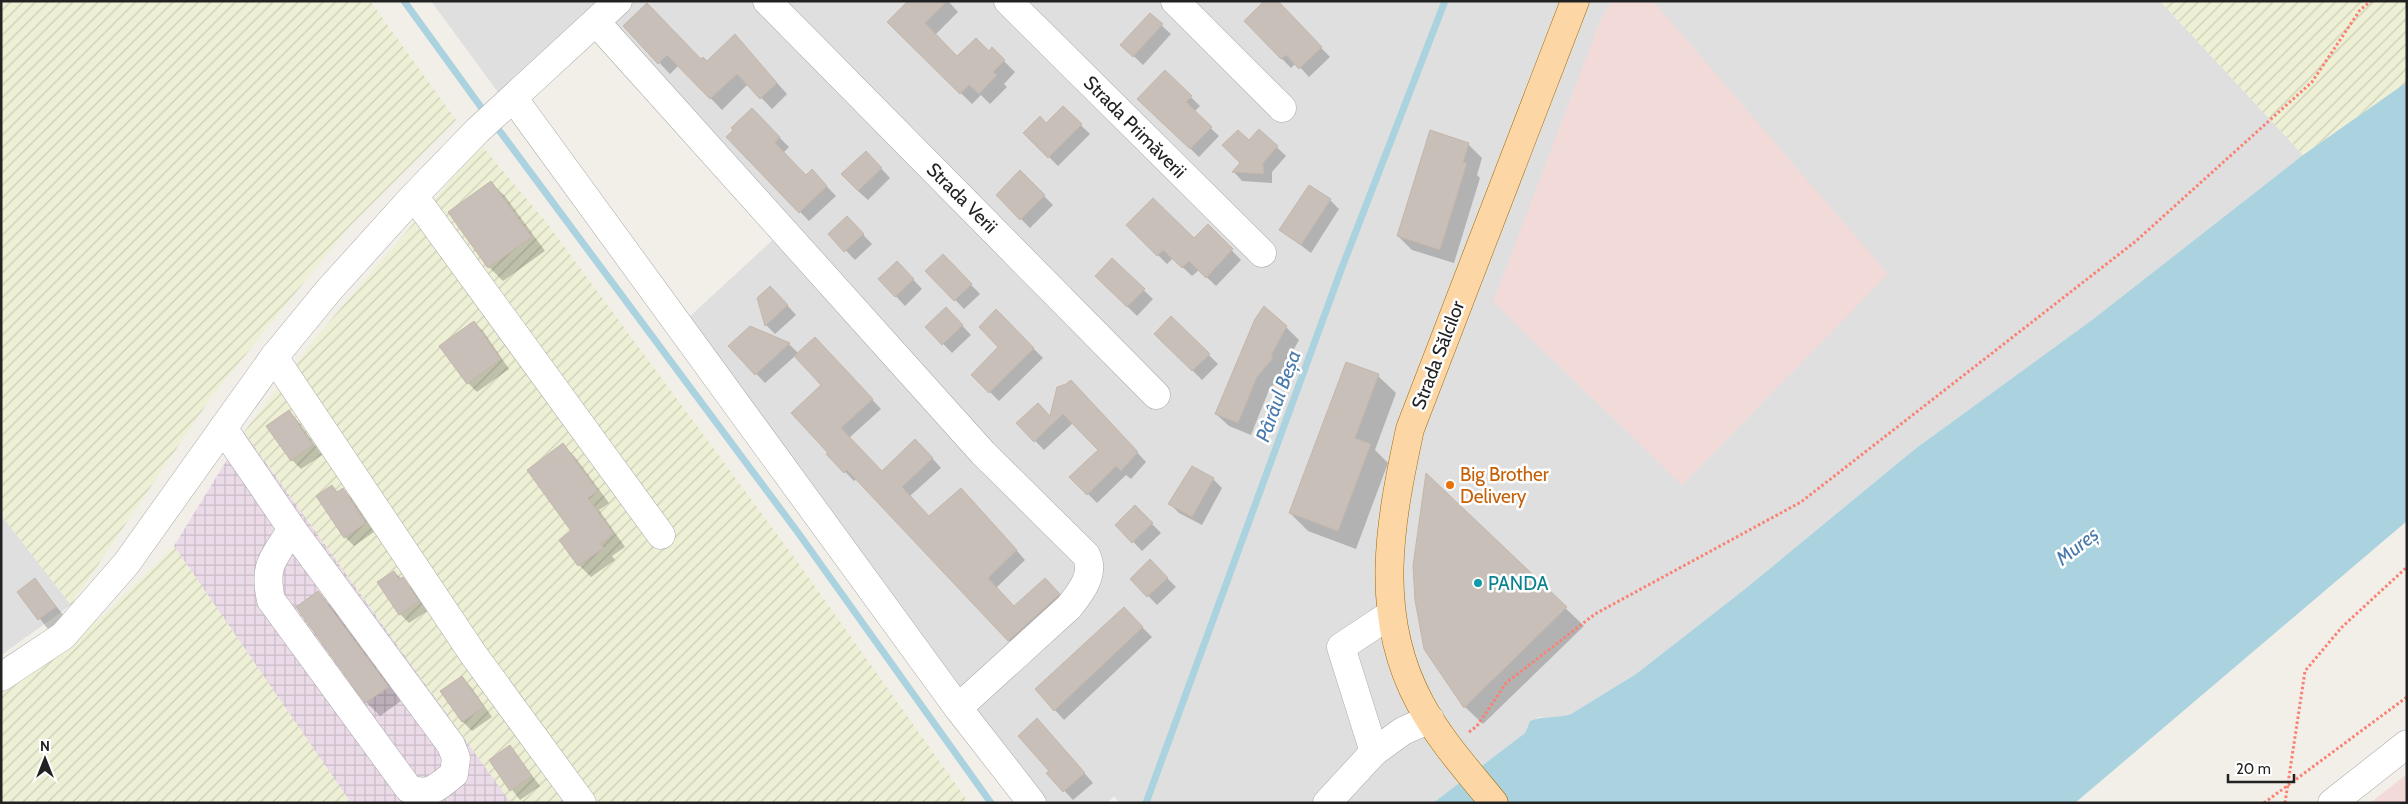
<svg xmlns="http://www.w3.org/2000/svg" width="2408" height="804" viewBox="0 0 2408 804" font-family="Cabin,sans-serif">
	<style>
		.residential { fill: #e0dfdf }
		.commercial { fill: #f2dad9 }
		.industrial { fill: url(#industrial-grid) }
		.farmland { fill: url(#farmland-furrows) }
		.water { fill: #aad3df }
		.shadow { fill: #0003 }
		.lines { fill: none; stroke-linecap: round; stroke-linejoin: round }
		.stream { stroke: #aad3df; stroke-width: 7 }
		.building { fill: #c7bfb8; stroke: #c4b6ab }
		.minor-casing { stroke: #a9a9a9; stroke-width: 29 }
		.major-casing { stroke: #a06b00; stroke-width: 29 }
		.path { stroke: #fa8072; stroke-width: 3; stroke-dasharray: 2.5 2.5; stroke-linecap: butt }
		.minor { stroke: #fff; stroke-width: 28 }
		.major { stroke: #fcd6a4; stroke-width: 28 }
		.food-dot { fill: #e8710a; stroke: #fff; stroke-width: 2 }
		.culture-dot { fill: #0f9aa8; stroke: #fff; stroke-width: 2 }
		.labels { text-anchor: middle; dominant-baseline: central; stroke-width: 5; stroke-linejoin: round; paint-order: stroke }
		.street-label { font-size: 19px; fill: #222; stroke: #fff }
		.food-label { font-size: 19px; fill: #c56008; stroke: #fff; text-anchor: start }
		.culture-label { font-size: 19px; fill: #0d838f; stroke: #fff; text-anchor: start }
		.water-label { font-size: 20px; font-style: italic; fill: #4a7aab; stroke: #fff }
	</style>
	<defs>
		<pattern id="industrial-grid" width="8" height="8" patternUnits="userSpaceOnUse" patternTransform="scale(1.25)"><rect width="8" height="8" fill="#ebdbe8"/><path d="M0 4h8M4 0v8" fill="none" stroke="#c9bcc7"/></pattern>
		<pattern id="farmland-furrows" width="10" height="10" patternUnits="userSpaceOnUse" patternTransform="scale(1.25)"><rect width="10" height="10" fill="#eef0d5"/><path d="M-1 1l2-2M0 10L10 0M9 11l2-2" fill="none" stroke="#ccceb7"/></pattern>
	</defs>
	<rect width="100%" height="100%" fill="#f2efe9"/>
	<g class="residential">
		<polygon points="431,1 2160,1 2303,155 2092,320 1915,449 1745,589 1636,674 1571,714 1562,718 1538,717 1527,726 1525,733 1433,803 1120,803 1114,796 1107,803 1018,803 687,319 790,224 593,10 500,95"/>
		<polygon points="1,515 71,605 1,655"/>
	</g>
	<g class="commercial">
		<polygon points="1612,1 1653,1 1888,274 1682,485 1493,302 1601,19"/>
		<polygon points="2407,774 2407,803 2370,803"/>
	</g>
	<polygon class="industrial" points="244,432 511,803 351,803 174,546"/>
	<g class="farmland">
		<polygon points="1,1 370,1 456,120 348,228 212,396 71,605 1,515"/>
		<polygon points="2160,1 2407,1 2407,82 2303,155"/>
		<polygon points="481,145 546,222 799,564 969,803 511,803 244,432 322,330"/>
		<polygon points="174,546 351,803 1,803 1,692 104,615"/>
	</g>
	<path class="water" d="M 2407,82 L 2407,521 L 2075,803 L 1433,803 L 1525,733 L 1530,721 C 1544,715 1558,719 1571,714 L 1636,674 L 1745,589 L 1915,449 L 2092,320 L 2303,155 Z"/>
	<g class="shadow">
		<polygon points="906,1 948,1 958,12 935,35 958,58 989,53 992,49 1015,72 1004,84 1007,87 990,104 981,95 972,104 889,22 908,3"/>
		<polygon points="1276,1 1330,57 1309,77 1296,63 1291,68 1245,21"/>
		<polygon points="1150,15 1171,34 1143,65 1122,45"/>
		<polygon points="624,26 707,62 735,36 787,94 772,109 748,84 722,110 679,65 670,74"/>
		<polygon points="1165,72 1200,106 1194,112 1219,136 1199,157 1139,99"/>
		<polygon points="1063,108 1090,134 1058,166 1025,133 1046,124"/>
		<polygon points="752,110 789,147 783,153 806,177 812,171 836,196 809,221 728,137"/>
		<polygon points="1259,130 1286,156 1272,172 1272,183 1242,181 1234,172 1242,163 1249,142"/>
		<polygon points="1468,144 1482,158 1477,175 1480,178 1454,263 1412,250 1398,236"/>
		<polygon points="866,152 890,178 868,200 858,191"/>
		<polygon points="1020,172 1053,205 1030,228 997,195"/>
		<polygon points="491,183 505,196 545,251 503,281 489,267"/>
		<polygon points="1330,200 1339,209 1311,253 1281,230"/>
		<polygon points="847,218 872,244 855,260 830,234"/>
		<polygon points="1128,225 1194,240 1208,226 1241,260 1216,286 1199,270 1192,276 1173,258 1167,264"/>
		<polygon points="943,256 980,294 964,309 927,271"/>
		<polygon points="1112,260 1153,299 1137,316 1096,276"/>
		<polygon points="906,272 922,289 905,306 880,279"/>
		<polygon points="780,297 796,315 775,334 766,325 758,299"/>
		<polygon points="996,311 1043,358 999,401 973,375 1000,347"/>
		<polygon points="955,318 971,335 952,353 927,327"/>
		<polygon points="1171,318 1218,364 1202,380 1156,334"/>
		<polygon points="474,322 483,331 509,369 477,392 468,383"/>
		<polygon points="1286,327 1299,340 1283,369 1285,371 1269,390 1251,435 1229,426 1216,414"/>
		<polygon points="750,328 789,344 799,354 824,348 881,409 849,438 882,473 925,450 941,468 910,496 930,518 970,498 1025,560 996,588 1014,607 1045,580 1068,603 1018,650 857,479 854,481 828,454 823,385 795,356 765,383 730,346"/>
		<polygon points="1378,376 1396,393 1375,450 1388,463 1356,549 1308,531 1290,513"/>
		<polygon points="1080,391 1146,462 1131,479 1126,475 1097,503 1071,477 1099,450 1073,423 1044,450 1018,423 1051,418"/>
		<polygon points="288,411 298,421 322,455 301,469 292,460"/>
		<polygon points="563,445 575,457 609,503 599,510 625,547 612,556 615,560 591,577 579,565"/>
		<polygon points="1427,475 1584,626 1483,724 1465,707 1425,649"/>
		<polygon points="1213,479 1222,488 1202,525 1179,513 1170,504"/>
		<polygon points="343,489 352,499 374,532 354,546 345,537 338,493"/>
		<polygon points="1135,507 1161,533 1142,551 1117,525"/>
		<polygon points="1150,561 1176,587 1157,605 1132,579"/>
		<polygon points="394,572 412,588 427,611 409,623 400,614"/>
		<polygon points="35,580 65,617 48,629 19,592"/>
		<polygon points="318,593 332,607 401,701 380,716 366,702"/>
		<polygon points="1133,618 1152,637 1064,720 1036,689"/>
		<polygon points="462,678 471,687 492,717 472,731 463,722 442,691"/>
		<polygon points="1046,729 1093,783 1073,800 1048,773 1051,771"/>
		<polygon points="510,747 540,786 520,800 490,761"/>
	</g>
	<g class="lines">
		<g class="stream">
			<polyline points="404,1 486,114"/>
			<polyline points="493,122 799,534 991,803"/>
			<polyline points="1146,803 1341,270 1445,1"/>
		</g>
	</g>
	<g class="building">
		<polygon points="908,1 947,1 925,23 957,56 976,38 989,51 992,47 1005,60 993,72 997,75 979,94 969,85 960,94 887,22"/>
		<polygon points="1264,1 1278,1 1322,47 1299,69 1286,55 1281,59 1244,21"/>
		<polygon points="647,3 701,59 703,57 707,61 735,34 777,83 760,99 737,74 710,99 667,55 658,64 623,26"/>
		<polygon points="1150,13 1163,24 1133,57 1120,45"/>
		<polygon points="1165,70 1192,96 1186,102 1212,127 1190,149 1137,99"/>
		<polygon points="1063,106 1082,124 1048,158 1023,133 1040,116 1046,123"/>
		<polygon points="752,108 780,137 775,143 806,175 812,169 827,186 799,213 726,137 733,130 731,128"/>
		<polygon points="1259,129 1278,146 1263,163 1264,174 1232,172 1240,163 1222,145 1238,130 1249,140"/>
		<polygon points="1430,130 1469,143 1463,162 1467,163 1440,250 1397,236"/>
		<polygon points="866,151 882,168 858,191 841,174"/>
		<polygon points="1020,170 1045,195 1020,220 996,195"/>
		<polygon points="491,181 532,237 488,268 448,212"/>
		<polygon points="1309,185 1331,199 1301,245 1279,230"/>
		<polygon points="1153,198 1194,238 1208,224 1233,249 1206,278 1189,261 1182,268 1163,250 1157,256 1126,225"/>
		<polygon points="847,216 864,234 844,252 828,234"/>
		<polygon points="943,254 972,284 954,301 925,271"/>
		<polygon points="1112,258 1145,289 1127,307 1095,276"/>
		<polygon points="897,261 914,279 895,297 878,279"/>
		<polygon points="770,286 788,305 765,326 757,298"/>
		<polygon points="1264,306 1287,326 1271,356 1273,358 1257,377 1238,423 1215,414 1255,319"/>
		<polygon points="946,307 963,325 942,345 925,327"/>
		<polygon points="996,309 1034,348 989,393 971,375 998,347 979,327"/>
		<polygon points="1171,316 1210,354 1192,371 1154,334"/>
		<polygon points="474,321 501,359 467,384 439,346"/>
		<polygon points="750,326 790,343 755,375 728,346"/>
		<polygon points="815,337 873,399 841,428 882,471 915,439 933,458 902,487 929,516 961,488 1017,550 988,578 1014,606 1045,578 1060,594 1008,641 847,470 844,473 826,454 828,453 791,413 821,385 794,356"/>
		<polygon points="1346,362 1379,374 1355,438 1371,444 1338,531 1289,513"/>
		<polygon points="1071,380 1138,452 1121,471 1116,466 1087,495 1069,477 1098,450 1063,414 1034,442 1016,423 1038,403 1050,416 1057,387 1066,384"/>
		<polygon points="289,410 313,445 291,461 266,426"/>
		<polygon points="563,443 598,491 588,498 614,534 601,544 604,548 578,566 559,540 571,531 527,470"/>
		<polygon points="1192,466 1214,478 1192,517 1168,504"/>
		<polygon points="1426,473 1567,607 1464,708 1424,649 1415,600 1413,566"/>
		<polygon points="332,485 337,492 343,488 366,523 344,538 316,496"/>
		<polygon points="1135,505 1153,523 1132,543 1115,525"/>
		<polygon points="1150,559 1168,578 1147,597 1130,579"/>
		<polygon points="394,571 399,579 403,577 419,601 399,615 377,582"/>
		<polygon points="35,578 56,607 38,620 17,592"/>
		<polygon points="318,591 389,687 365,703 296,607"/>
		<polygon points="1124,607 1143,627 1054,711 1035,689"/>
		<polygon points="462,676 484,707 462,722 440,691"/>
		<polygon points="1037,718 1085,773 1063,792 1046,773 1049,771 1018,736"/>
		<polygon points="510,745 532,776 510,791 489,760"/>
	</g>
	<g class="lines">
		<defs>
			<g id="minor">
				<polyline points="767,1 1156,395"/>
				<polyline points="1008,1 1262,253"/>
				<polyline points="1175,1 1282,108"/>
				<path d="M 596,22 L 983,453 L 1086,555 C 1096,574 1080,593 1069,607 L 958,708"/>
				<polyline points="514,99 958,708 1032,803"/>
				<polyline points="414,196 661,535"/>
				<polyline points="274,357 473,654 582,803"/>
				<path d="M 223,428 L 292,529 L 451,745 L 456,758 L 454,774 C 437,787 431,796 409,789 L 271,600 C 263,564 274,558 292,529"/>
				<polyline points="1,677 63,636 126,564 274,357 329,290 414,196 478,130 618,1"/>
				<polyline points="1374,752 1341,647 1391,614"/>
				<polyline points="1327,803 1374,752 1403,731 1430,719"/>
				<polyline points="2332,803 2407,744"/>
			</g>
			<path id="major" d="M 1494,803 C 1468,771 1439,739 1420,703 C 1372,614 1390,522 1410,429 L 1575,1"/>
		</defs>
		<use href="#minor" class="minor-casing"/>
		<use href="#major" class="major-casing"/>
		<g class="path">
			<polyline points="1469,732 1477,726 1506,683 1595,614 1801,502 2136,241 2312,82 2360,10 2371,1"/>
			<polyline points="2264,803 2407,697"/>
			<polyline points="2285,803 2305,671 2342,627 2407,567"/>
		</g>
		<use href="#minor" class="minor"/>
		<use href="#major" class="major"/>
	</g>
	<circle class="food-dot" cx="1450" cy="485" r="5"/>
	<circle class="culture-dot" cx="1478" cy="583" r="5"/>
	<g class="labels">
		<g class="street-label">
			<text transform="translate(1135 127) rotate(45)">Strada Primăverii</text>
			<text transform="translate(962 198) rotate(45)">Strada Verii</text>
			<text transform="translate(1438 355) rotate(-69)">Strada Sălcilor</text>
		</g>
		<g class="food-label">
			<text x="1460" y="474">Big Brother<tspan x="1460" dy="22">Delivery</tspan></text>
		</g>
		<g class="culture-label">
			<text x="1488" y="583">PANDA</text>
		</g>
		<g class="water-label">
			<text transform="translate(1278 396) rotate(-70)">Pârâul Beșa</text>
			<text transform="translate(2077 546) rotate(-38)">Mureș</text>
		</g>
	</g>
	<rect width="2408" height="804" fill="none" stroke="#222222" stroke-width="5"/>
	<g transform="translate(45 759)" stroke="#ffffff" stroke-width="4" paint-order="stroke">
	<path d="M0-4L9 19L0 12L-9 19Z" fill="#222222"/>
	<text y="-8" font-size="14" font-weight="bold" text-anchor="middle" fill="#222222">N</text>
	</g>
	<path d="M2228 774v8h66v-8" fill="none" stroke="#222222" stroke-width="2.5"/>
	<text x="2236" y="774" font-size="15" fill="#222222" stroke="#ffffff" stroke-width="4" paint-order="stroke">20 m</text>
</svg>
